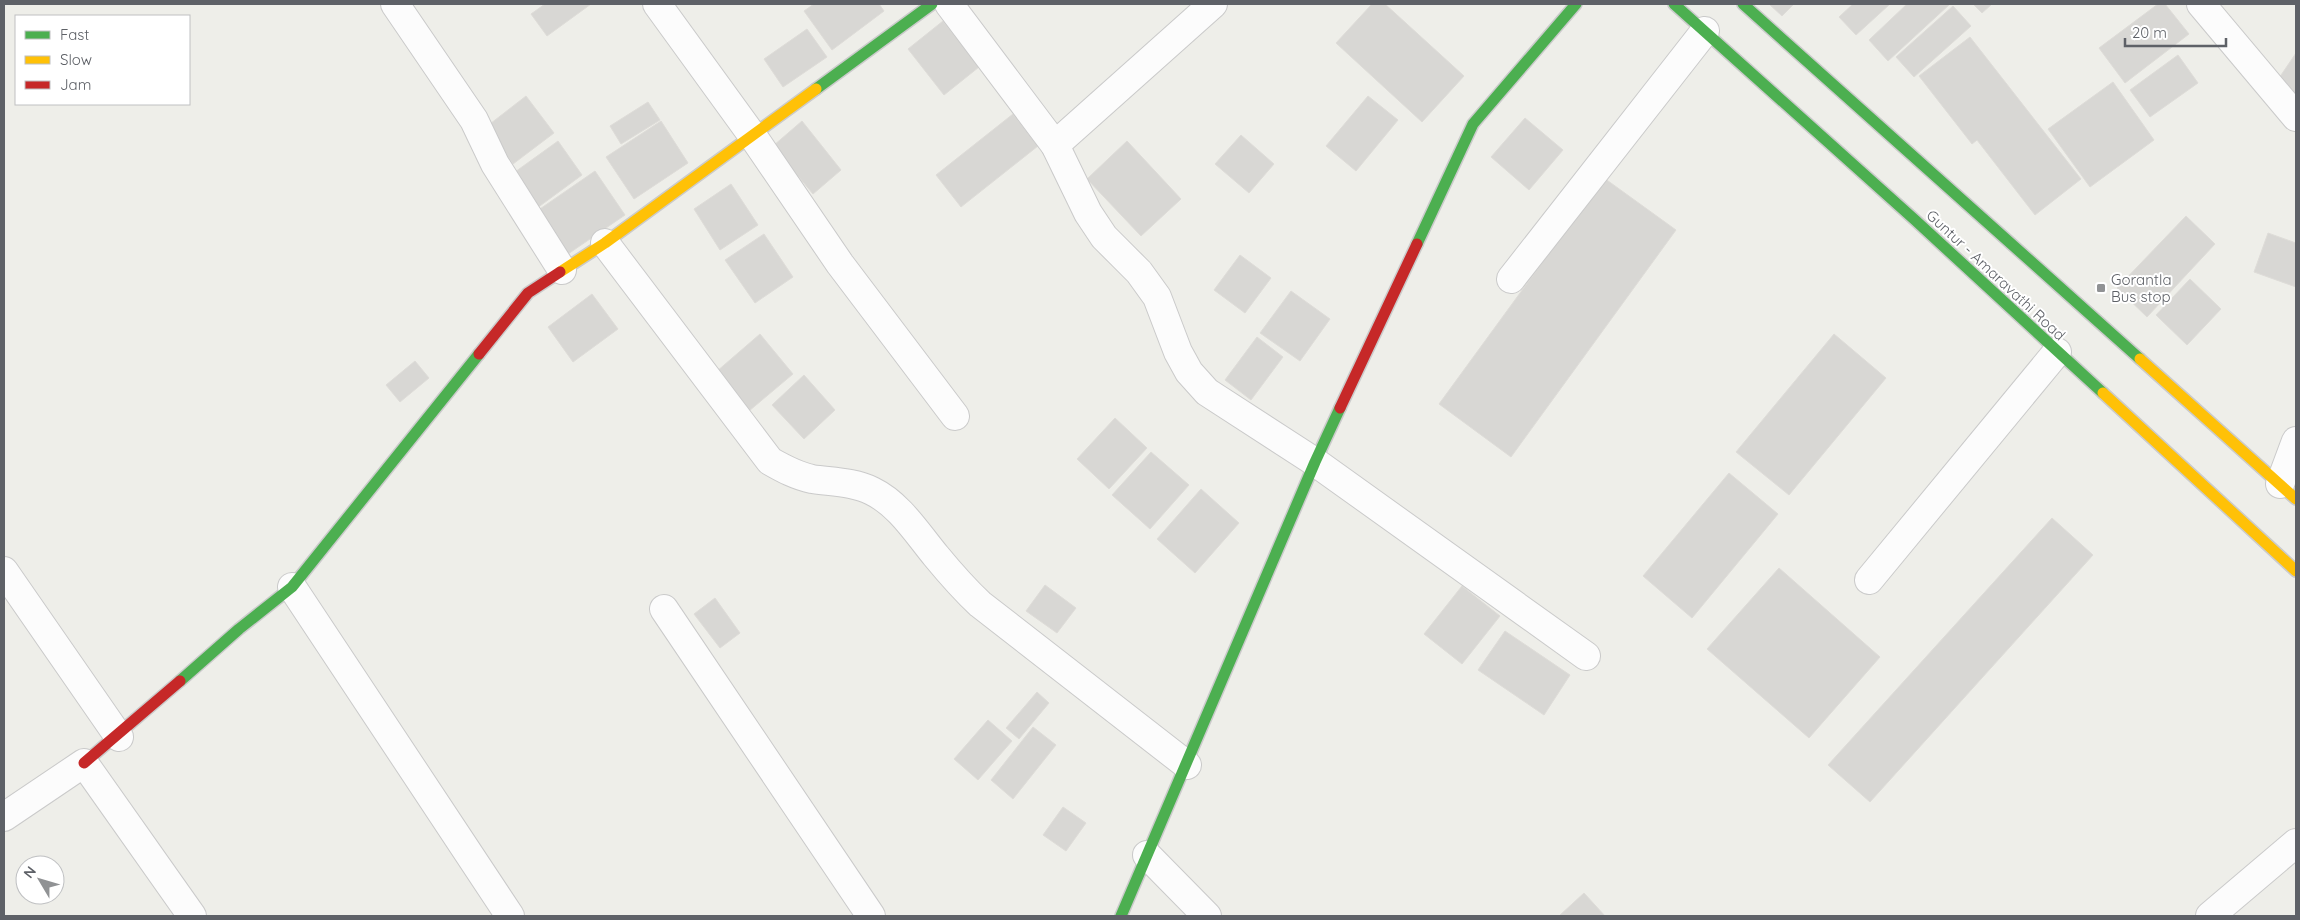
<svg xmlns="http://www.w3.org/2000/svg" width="2300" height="920" viewBox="0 0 2300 920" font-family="Quicksand,sans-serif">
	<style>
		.building { fill: #d8d7d4; stroke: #dedcd8 }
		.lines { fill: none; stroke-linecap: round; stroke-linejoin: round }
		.street-casing { stroke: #cacaca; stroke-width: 30 }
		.fast-casing { stroke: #cbcbcb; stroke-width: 14 }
		.slow-casing { stroke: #cbcbcb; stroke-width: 14 }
		.jam-casing { stroke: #cbcbcb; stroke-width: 14 }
		.street { stroke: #fcfcfc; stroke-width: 28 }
		.fast { stroke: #4caf50; stroke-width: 11 }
		.slow { stroke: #ffc107; stroke-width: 11 }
		.jam { stroke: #c62828; stroke-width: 11 }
		.poi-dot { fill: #909294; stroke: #fff; stroke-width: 2 }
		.labels { text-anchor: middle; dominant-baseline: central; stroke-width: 4; stroke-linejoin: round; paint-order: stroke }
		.street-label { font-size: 15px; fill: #5e6167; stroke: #fff }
		.poi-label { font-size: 15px; fill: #5e6167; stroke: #fff; text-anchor: start }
	</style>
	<rect width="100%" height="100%" fill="#eeeee9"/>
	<g class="building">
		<polygon points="545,4 591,4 547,36 531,14"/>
		<polygon points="814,4 879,4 884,11 832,50 804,11"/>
		<polygon points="1372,4 1385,4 1464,76 1422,122 1336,43"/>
		<polygon points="1769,4 1794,4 1782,16"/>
		<polygon points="1853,4 1890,4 1856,35 1839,17"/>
		<polygon points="1907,4 1950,4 1888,61 1869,40"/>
		<polygon points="1973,4 1992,4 1982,13"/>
		<polygon points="2158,4 2165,4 2189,34 2125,83 2099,48"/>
		<polygon points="1953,6 1971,26 1914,77 1896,57"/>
		<polygon points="943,21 979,67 944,95 908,49"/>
		<polygon points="807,29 827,57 783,87 764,59"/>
		<polygon points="1970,37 2081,179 2035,215 1977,140 1972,144 1919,76"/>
		<polygon points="2296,53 2296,94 2277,81"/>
		<polygon points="2178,55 2198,83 2150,117 2130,90"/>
		<polygon points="2113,82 2154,140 2090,187 2048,129"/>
		<polygon points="526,96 554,133 513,164 486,127"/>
		<polygon points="1368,96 1398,120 1356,171 1326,146"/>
		<polygon points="648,102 660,120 621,144 610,126"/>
		<polygon points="1013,114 1038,146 961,207 936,175"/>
		<polygon points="1525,118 1563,150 1529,190 1491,157"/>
		<polygon points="661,121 688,163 634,199 606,157"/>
		<polygon points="802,121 841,170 813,194 773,146"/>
		<polygon points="1241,135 1274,164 1249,193 1215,164"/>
		<polygon points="558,141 582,175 533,211 508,177"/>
		<polygon points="1127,141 1181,199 1141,236 1087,179"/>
		<polygon points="595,171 625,215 568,254 537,211"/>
		<polygon points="1604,178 1676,230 1511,457 1439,404"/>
		<polygon points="731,184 758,225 720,250 694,209"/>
		<polygon points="2186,216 2215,244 2147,317 2117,288"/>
		<polygon points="2268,233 2296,243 2296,287 2254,272"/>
		<polygon points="764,234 793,277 755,303 725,260"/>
		<polygon points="1240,255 1271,278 1245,313 1214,290"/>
		<polygon points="2190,279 2221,309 2187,345 2156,315"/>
		<polygon points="1291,291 1330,319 1300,361 1260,333"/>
		<polygon points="592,294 618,329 573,362 548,327"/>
		<polygon points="760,334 793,374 749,411 716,372"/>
		<polygon points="1834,334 1886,378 1789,495 1736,452"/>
		<polygon points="1257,337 1283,357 1251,400 1225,380"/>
		<polygon points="415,361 429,378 400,402 386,385"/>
		<polygon points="804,375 835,410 804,439 772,405"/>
		<polygon points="1115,418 1147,448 1109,489 1077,459"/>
		<polygon points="1151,452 1189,485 1150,529 1112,495"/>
		<polygon points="1729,473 1778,514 1692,618 1643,576"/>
		<polygon points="1201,489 1239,523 1195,573 1157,539"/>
		<polygon points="2052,518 2093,555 1870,802 1828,765"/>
		<polygon points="1779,568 1880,657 1809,738 1707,649"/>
		<polygon points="1045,585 1076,608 1057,633 1026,611"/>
		<polygon points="1462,586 1500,616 1462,664 1424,634"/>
		<polygon points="715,598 740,633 720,648 694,614"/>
		<polygon points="1505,631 1570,675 1544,715 1478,670"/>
		<polygon points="1037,692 1049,703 1019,739 1006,728"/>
		<polygon points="988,720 1012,741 978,780 954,759"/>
		<polygon points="1033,727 1056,745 1013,799 991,780"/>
		<polygon points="1063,807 1086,823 1066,851 1043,835"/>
		<polygon points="1584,893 1605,916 1559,916"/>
	</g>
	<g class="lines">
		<defs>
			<g id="street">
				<polyline points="395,4 474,120 495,164 562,270"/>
				<polyline points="657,4 752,135 840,264 955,416"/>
				<polyline points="949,4 1055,145 1088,213 1104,237 1139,272 1157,297 1178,352 1189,372 1207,392 1315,462 1586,656"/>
				<polyline points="2201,4 2296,117"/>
				<polyline points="1055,145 1213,4"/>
				<path d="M 605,243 L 770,461 C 784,469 797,476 812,479 C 832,482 854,482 872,491 C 899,504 917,533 936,556 C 950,573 964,589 980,604 L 1187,765"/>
				<polyline points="1511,279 1705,31"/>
				<polyline points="2280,484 2296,441"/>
				<polyline points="4,571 119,737"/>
				<polyline points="1869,580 2057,352"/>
				<polyline points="292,587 510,916"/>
				<polyline points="664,609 871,916"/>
				<polyline points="4,817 84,763 192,916"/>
				<polyline points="1147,855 1207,916"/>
				<polyline points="2210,916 2296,843"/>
			</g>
			<g id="fast">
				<polyline points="1674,4 1915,220 2103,393"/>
				<polyline points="1743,4 2140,359"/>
				<polyline points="816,89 932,4"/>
				<polyline points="1417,244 1473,124 1576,4"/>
				<polyline points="180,681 239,629 292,587 479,354"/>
				<polyline points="1121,916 1315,462 1340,408"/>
			</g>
			<g id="slow">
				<polyline points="560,272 605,243 816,89"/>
				<polyline points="2140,359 2296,499"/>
				<polyline points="2103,393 2296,571"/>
			</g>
			<g id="jam">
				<polyline points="479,354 528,293 560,272"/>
				<polyline points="1340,408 1417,244"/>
				<polyline points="84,763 180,681"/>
			</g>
		</defs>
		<use href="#street" class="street-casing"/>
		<use href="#fast" class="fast-casing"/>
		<use href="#slow" class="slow-casing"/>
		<use href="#jam" class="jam-casing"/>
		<use href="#street" class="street"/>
		<use href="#fast" class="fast"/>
		<use href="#slow" class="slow"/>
		<use href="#jam" class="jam"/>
	</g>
	<rect class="poi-dot" x="2096" y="283" width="10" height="10" rx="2.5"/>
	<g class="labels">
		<g class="street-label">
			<text transform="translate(1996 275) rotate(43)">Guntur - Amaravathi Road</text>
		</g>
		<g class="poi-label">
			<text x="2111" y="279">Gorantla<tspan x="2111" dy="17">Bus stop</tspan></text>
		</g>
	</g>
	<rect width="2300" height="920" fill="none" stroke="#5e6167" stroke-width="10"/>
	<rect x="15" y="15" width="175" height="90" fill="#ffffff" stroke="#bfc0c2"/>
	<rect x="25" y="31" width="25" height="8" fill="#4caf50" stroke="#bfc0c2"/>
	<text x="60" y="40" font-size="15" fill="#5e6167">Fast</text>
	<rect x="25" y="56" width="25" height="8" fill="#ffc107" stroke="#bfc0c2"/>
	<text x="60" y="65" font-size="15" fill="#5e6167">Slow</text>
	<rect x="25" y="81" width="25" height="8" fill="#c62828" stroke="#bfc0c2"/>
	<text x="60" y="90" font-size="15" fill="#5e6167">Jam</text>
	<g transform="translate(40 880) rotate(308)"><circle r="24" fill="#ffffff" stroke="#bfc0c2"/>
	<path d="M0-4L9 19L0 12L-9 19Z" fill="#909294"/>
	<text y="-8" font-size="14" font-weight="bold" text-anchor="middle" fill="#5e6167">N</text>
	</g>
	<path d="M2125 38v8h101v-8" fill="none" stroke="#5e6167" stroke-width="2.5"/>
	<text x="2132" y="38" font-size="15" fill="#5e6167" stroke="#ffffff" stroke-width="4" paint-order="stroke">20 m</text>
</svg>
